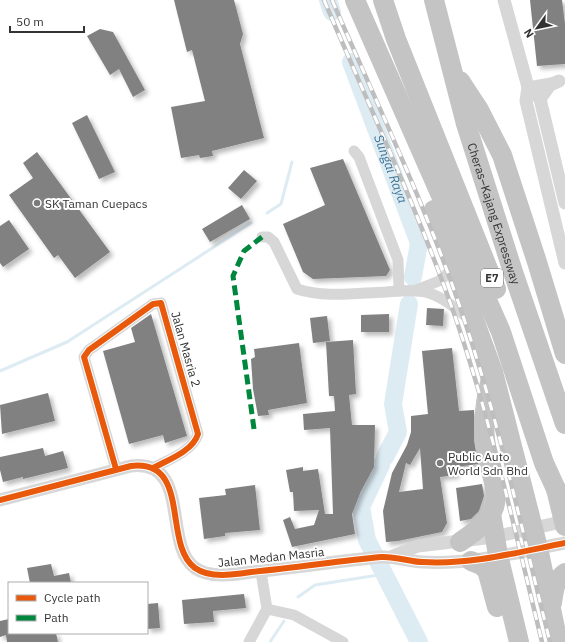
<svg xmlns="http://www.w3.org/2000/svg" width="565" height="642" viewBox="0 0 565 642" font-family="'IBM Plex Sans',sans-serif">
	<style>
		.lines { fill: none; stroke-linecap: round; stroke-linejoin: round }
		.stream { stroke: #ddebf3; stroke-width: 3 }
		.river { stroke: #ddebf3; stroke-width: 18 }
		.building { fill: #818181; fill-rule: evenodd; filter: url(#shadow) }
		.minor { stroke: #d7d7d7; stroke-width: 11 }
		.tertiary { stroke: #d7d7d7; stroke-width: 13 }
		.motorway { stroke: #c4c4c4; stroke-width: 20 }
		.rail-casing { stroke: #bebebe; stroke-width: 4.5 }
		.rail { stroke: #fff; stroke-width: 3; stroke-dasharray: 9; stroke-linecap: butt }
		.motorway-bridge { stroke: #c4c4c4; stroke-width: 20 }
		.quiet { stroke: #00873e; stroke-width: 5; stroke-dasharray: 10 5; stroke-linecap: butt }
		.cycleway-casing { stroke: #fff; stroke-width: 8 }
		.cycleway { stroke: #e8590c; stroke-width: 6 }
		.poi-dot { fill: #7a7a7a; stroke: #fff; stroke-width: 1.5 }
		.labels { text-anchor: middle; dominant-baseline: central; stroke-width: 4; stroke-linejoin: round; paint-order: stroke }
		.shield { fill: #fff; stroke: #707070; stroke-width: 1 }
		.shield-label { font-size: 11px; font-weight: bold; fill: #333 }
		.poi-label { font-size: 12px; fill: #333; stroke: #fff; text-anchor: start }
		.street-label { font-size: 12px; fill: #333; stroke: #fff }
		.water-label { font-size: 13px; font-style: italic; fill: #3f7597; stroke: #fff }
	</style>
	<defs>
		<filter id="shadow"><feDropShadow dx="3.5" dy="3.5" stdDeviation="2" flood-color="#0004"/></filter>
	</defs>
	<rect width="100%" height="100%" fill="#fff"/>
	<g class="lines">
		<g class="stream">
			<polyline points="267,213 281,204 292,162"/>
			<polyline points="0,371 67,342 251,223"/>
			<polyline points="298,597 315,585 385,574"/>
			<polyline points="270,642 284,621"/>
		</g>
		<g class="river">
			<polyline points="328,0 332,12"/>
			<path id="s1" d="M 351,62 L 419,243 L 413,277"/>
			<polyline points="385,457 398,432 393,404 409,304"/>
			<polyline points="381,465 361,507 367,540 419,642"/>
		</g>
	</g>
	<g class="building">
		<polygon points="174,0 234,0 243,34 240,44 264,138 212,151 213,156 200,158 199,155 181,158 171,107 205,101 192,50 187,52"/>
		<polygon points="530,0 562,0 565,24 565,64 537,66"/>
		<polygon points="100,29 113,32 145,90 133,97 119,69 110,75 87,36"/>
		<polygon points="87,115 115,172 99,179 72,123"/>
		<polygon points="37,152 110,252 75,278 58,255 54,258 9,195 33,178 23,163"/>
		<polygon points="343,159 390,270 386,276 313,279 303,272 283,224 325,205 310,168"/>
		<polygon points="244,170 257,181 241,199 228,188"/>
		<polygon points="242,205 250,219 210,242 202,229"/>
		<polygon points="9,220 29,249 3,267 0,263 0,226"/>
		<polygon points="427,308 444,309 443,326 426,325"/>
		<polygon points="151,314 187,436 165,443 163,435 129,444 103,351 135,342 131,328"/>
		<polygon points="389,314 389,332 361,332 361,315"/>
		<polygon points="327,316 330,341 313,343 310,318"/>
		<polygon points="353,340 356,394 349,395 352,425 375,425 374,467 361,491 352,514 355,534 292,547 283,520 290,517 295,529 314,525 319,510 294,511 293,492 290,492 286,470 303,467 303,471 318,469 325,514 333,514 330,428 304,430 303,414 335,411 334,396 329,396 326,342"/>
		<polygon points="299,343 307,403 268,410 269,415 258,416 253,389 251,359 255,357 254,349"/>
		<path d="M 452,348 L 459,411 L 474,410 L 474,440 L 478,464 L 456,467 L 456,475 L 440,477 L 447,523 L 442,532 L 398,541 L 386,542 L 383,511 L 392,473 L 407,445 L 411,432 L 411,416 L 428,414 L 422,351 ZM 420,448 L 423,489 L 399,492 L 406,463 L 410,465 Z"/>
		<polygon points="48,393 55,421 2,434 0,405"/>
		<polygon points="43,448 45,456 63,451 68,468 23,479 23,477 3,482 0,470 0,457"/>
		<polygon points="482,484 484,496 479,511 471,519 460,521 456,488"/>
		<polygon points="255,485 260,530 225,533 225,536 204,539 199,498 226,495 225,489"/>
		<polygon points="51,564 54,576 69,573 71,583 30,583 27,568"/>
		<polygon points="244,594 246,608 213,611 214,622 184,624 182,600"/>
		<polygon points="158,603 160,628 147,629 147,604"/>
		<polygon points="9,619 9,633 56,633 58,642 7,642 6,635 0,637 0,621"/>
	</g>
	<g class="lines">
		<g class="minor">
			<polyline points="528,87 557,82"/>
			<polyline points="354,151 359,157 398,260 399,291"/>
			<path d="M 262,237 L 268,237 L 274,242 L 297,289 C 324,298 357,293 386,292 C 400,291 415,289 429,293 C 445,298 460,312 473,322"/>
			<polyline points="416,290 439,281 454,268"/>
			<path d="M 116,469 L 84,357 L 89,350 L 153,304 L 161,303 L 198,434 C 193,451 168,460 153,468"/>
			<polyline points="267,609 294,615 343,642"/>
			<polyline points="249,642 267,609 261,572"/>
		</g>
		<g class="tertiary">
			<polyline points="504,0 528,87 526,101 565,263"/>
			<polyline points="528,87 540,99 565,203"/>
			<polyline points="540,99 550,85 559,81"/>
			<path d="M 0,500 L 131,466 C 192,459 162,544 195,568 C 198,570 202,572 206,573 C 220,577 237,574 251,572 C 295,568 338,561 381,557 C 396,556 409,562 423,562 C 470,565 519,552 565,543"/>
			<polyline points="393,556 418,546 494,537 565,521"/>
		</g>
		<g class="motorway">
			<polyline points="355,0 501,332 544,463 556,489"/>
			<polyline points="383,0 396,39 496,289"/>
			<path id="s2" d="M 434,0 L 466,124 L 513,272 L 565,424"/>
			<polyline points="460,81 479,110 502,155 537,262 565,354"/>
			<polyline points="434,210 493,372 538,548 558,642"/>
			<polyline points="491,514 498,555 519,642"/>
			<path d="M 460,542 C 516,505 491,492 485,439 C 483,418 486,396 492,375"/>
			<polyline points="471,561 481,565 487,570 497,607"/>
			<path d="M 552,603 C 554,590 554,581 565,573"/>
		</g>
		<defs>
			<g id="rail">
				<path d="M 324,0 C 370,108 420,214 458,325 C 493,429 516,536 542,642"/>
				<path d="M 332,0 C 378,106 429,212 465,322 C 500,426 523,535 550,642"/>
			</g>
		</defs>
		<use href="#rail" class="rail-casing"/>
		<use href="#rail" class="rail"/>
		<polyline class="motorway-bridge" points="556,489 565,526"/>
		<polyline class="quiet" points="254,429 233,276 244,251 262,237"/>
		<defs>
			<g id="cycleway">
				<path d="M 116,469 L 84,357 L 89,350 L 153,304 L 161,303 L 198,434 C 193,451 168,460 153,468"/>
				<path d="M 0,500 L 131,466 C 192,459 162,544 195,568 C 198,570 202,572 206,573 C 220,577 237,574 251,572 C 295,568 338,561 381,557 C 396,556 409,562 423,562 C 470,565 519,552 565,543"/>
			</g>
		</defs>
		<use href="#cycleway" class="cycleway-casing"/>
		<use href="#cycleway" class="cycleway"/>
	</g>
	<g class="poi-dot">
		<circle cx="37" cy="203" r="4"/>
		<circle cx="440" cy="463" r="4"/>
	</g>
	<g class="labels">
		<rect class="shield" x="481" y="269" width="22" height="18" rx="3"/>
		<g class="shield-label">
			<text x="492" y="278">E7</text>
		</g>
		<g class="poi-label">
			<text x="45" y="203">SK Taman Cuepacs</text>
			<text x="448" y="456">Public Auto<tspan x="448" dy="14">World Sdn Bhd</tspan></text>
		</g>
		<g class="street-label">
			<text stroke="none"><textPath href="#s2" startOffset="222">Cheras–Kajang Expressway</textPath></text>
			<text transform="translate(186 349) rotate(74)">Jalan Masria 2</text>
			<text transform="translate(271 557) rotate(-6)">Jalan Medan Masria</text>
		</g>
		<g class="water-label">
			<text stroke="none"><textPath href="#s1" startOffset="114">Sungai Raya</textPath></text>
		</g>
	</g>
	<rect x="8" y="582" width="140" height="52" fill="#ffffff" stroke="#adadad"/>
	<rect x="16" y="595" width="20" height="6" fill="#e8590c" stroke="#adadad"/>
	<text x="44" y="602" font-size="12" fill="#333333">Cycle path</text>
	<rect x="16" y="615" width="20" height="6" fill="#00873e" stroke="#adadad"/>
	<text x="44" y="622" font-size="12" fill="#333333">Path</text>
	<g transform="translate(537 28) rotate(237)" stroke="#ffffff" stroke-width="3" paint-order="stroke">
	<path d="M0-3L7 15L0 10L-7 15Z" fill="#333333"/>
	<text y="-6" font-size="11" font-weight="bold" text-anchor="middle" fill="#333333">N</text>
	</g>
	<path d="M10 26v6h74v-6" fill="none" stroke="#333333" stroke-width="2"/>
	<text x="16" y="26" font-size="12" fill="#333333" stroke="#ffffff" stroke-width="3" paint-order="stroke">50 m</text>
</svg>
